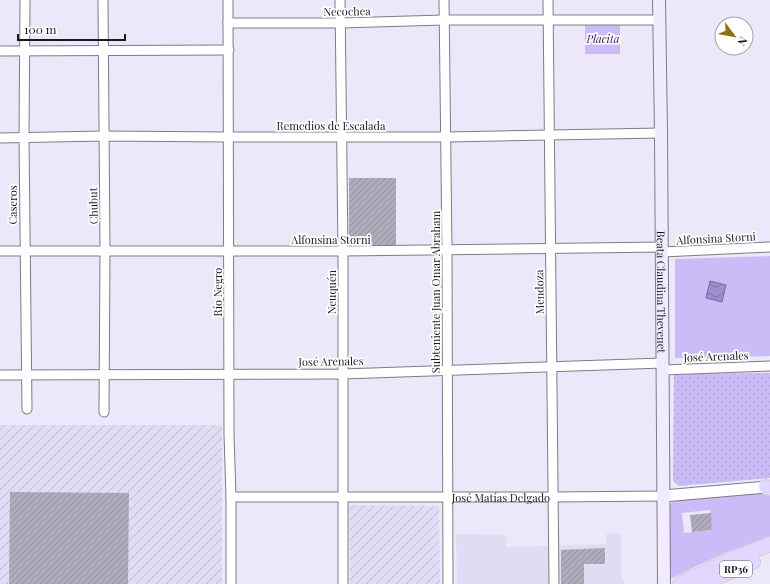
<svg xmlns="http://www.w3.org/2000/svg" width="770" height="584" viewBox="0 0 770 584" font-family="'Playfair Display',serif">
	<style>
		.built { fill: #e1dcf3 }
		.industrial { fill: url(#industrial-furrows) }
		.grass { fill: url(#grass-dots) }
		.park { fill: #cbbcf7; fill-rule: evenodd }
		.water { fill: url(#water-waves); stroke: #776a9c }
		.building { fill: url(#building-hatch) }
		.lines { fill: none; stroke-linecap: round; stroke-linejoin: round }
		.minor-casing { stroke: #7e7b8a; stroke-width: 11 }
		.tertiary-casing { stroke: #7e7b8a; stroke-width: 13 }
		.secondary-casing { stroke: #7e7b8a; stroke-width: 14 }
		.primary-casing { stroke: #d1d1d2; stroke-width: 16 }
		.minor { stroke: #fff; stroke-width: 9 }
		.tertiary { stroke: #fff; stroke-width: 11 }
		.secondary { stroke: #f0ebff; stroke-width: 12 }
		.primary { stroke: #e2d7ff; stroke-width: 14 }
		.labels { text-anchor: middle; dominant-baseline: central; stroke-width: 3.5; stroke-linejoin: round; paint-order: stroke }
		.shield { fill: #fff; stroke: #5e5d62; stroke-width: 1 }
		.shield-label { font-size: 10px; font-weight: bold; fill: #19181e }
		.street-label { font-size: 11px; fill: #19181e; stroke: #fff }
		.park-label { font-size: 11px; font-style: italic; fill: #3a1a6b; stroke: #fff }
	</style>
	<defs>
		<pattern id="industrial-furrows" width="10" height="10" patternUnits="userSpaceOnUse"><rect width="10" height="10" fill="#e1dcf3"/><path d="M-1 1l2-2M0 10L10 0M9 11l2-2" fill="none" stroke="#c0bcd0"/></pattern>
		<pattern id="grass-dots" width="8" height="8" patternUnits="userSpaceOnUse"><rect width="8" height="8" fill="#cbbcf7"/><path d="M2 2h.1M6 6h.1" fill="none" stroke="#aea1d3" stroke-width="1.8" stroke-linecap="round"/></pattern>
		<pattern id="water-waves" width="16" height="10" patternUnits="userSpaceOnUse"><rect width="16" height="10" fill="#9f8dd2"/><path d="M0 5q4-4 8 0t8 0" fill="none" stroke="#8172aa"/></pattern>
		<pattern id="building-hatch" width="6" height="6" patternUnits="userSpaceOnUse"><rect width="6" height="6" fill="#afabbb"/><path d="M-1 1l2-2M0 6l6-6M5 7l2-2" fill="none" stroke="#9692a0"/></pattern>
	</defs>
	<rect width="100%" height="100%" fill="#ece8f9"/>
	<polygon class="built" points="621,533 621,575 625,584 457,584 456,534 507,535 506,547 606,544 606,534"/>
	<g class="industrial">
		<rect x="0" y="425" width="222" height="159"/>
		<polygon points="349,505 439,506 440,584 350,584"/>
	</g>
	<polygon class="grass" points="770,373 770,478 679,486 675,483 673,480 674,374"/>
	<g class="park">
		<polygon points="620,22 620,54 585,54 585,24"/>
		<polygon points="770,256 770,356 675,358 675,259"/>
		<path d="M 766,491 L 770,493 L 770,537 L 725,553 L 699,565 L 675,577 L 672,578 L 670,576 L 670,507 L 671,504 L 676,499 ZM 710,510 L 712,530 L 684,533 L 682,513 Z"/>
	</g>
	<polygon class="water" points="710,281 726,285 722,302 706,298"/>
	<g class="building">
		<rect x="349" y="178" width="47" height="67"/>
		<polygon points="10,492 129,493 128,584 9,584"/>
		<polygon points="711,513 712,530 692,532 690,515"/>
		<polygon points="605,548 605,564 584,564 584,584 561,584 561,550"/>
	</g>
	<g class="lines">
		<defs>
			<g id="minor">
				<polyline points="25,0 24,138 27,409"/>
				<polyline points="103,0 105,251 104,412"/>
				<polyline points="228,0 229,434 231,497 231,584"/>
				<polyline points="340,0 343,251 343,584"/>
				<polyline points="444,0 447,250 448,584"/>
				<polyline points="548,0 554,584"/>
				<polyline points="228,23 340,23 444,20 659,20"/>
				<polyline points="0,51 229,50"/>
				<polyline points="0,138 104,136 228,137 446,137 661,133"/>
				<polyline points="0,251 343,251 662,247"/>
				<polyline points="662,252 770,247"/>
				<polyline points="663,370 770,366"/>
				<polyline points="0,375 343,374 663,363"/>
				<path id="s1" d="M 231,497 L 552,497 L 663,496"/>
			</g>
			<polyline id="tertiary" points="663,496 766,487"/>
			<g id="secondary">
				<path id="s2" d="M 659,0 L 661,133 L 664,584"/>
			</g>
			<g id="primary">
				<polyline points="766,487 770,488"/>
				<polyline points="706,582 753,562"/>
				<polyline points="680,584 724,563 770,544"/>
			</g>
		</defs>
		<use href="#minor" class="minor-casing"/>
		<use href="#tertiary" class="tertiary-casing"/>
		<use href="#secondary" class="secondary-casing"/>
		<use href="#primary" class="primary-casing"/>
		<use href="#minor" class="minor"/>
		<use href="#tertiary" class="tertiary"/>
		<use href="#secondary" class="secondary"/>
		<use href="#primary" class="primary"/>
	</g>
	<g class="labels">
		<rect class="shield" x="720" y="561" width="32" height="16" rx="3"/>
		<g class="shield-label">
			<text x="736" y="569">RP36</text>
		</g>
		<g class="street-label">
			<text transform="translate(347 11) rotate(-1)">Necochea</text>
			<text x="331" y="125">Remedios de Escalada</text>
			<text transform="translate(12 205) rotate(-90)">Caseros</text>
			<text transform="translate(93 206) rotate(-91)">Chubut</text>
			<text transform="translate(716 238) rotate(-3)">Alfonsina Storni</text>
			<text x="331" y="239">Alfonsina Storni</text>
			<text transform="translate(217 292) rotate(-90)">Río Negro</text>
			<text transform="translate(331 292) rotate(-90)">Neuquén</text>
			<text transform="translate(435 292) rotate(-90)">Subteniente Juan Omar Abraham</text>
			<text transform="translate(539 292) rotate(-91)">Mendoza</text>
			<text stroke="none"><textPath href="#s2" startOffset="292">Beata Claudina Thevenet</textPath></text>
			<text transform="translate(716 356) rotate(-2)">José Arenales</text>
			<text transform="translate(331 361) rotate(-1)">José Arenales</text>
			<text stroke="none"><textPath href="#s1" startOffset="270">José Matías Delgado</textPath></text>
		</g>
		<g class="park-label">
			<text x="603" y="38">Placita</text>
		</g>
	</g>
	<g transform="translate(734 36) rotate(122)"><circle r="19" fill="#ffffff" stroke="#a3a3a5"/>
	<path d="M0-3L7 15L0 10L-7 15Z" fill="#917016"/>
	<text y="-6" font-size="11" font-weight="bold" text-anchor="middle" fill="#19181e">N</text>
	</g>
	<path d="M18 34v6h107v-6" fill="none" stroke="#19181e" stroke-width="2"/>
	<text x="24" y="34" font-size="12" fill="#19181e" stroke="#ffffff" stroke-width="3" paint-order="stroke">100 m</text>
</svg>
